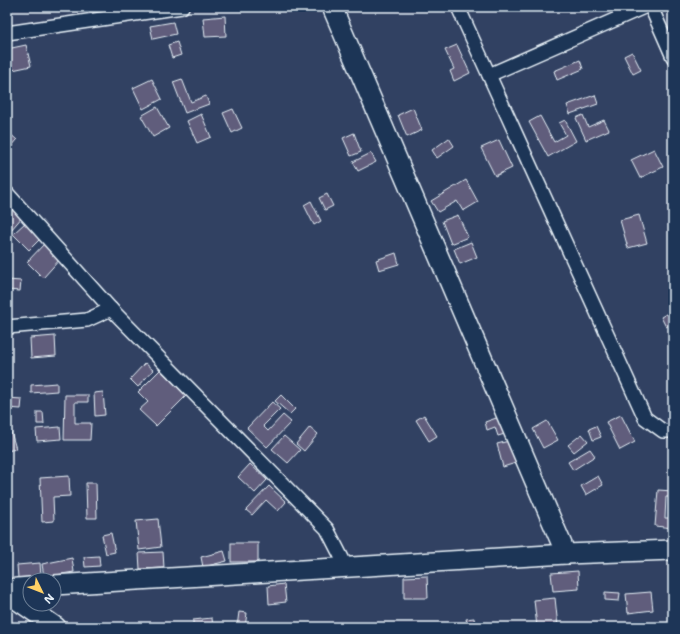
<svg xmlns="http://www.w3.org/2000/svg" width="680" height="634" viewBox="0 0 680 634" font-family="'Shantell Sans',sans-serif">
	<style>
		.building { fill: #605d7c; stroke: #e8f1f8 }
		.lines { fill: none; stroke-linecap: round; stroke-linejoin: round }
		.street-casing { stroke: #e8f1f8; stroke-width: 16 }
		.secondary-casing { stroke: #e8f1f8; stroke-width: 22 }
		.street { stroke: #1d3557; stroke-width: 13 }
		.secondary { stroke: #1d3557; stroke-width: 19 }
	</style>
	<rect width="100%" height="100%" fill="#314162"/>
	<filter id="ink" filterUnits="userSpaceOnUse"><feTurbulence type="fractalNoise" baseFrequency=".025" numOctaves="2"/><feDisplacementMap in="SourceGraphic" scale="8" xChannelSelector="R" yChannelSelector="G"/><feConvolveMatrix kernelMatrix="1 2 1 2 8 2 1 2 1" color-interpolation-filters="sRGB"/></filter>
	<g filter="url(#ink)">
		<g class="building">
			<polygon points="225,16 226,36 205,37 203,18"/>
			<polygon points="173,22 176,34 153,39 150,26"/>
			<polygon points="177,42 181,55 172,58 168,45"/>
			<polygon points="26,45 31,66 8,71 7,49"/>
			<polygon points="457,45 470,73 454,81 450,71 454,69 445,50"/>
			<polygon points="632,52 641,70 633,74 624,56"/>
			<polygon points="580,60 583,69 557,80 554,71"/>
			<polygon points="152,79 162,99 143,109 133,88"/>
			<polygon points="182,79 191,102 206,96 209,104 185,113 173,82"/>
			<polygon points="595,95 598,104 570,114 567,105"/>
			<polygon points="157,107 169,128 153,137 141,116"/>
			<polygon points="413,108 422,130 407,137 398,115"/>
			<polygon points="233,109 242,128 232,133 223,113"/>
			<polygon points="201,114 211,137 197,143 187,121"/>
			<polygon points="583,115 588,127 604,120 609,130 586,140 576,118"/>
			<polygon points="540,116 554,142 566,135 559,123 565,120 576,141 548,157 529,122"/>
			<polygon points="7,131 17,140 7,152"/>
			<polygon points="354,133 361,152 351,156 343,138"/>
			<polygon points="449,138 454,146 437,158 432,150"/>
			<polygon points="499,140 512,168 495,176 481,148"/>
			<polygon points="654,149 663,167 640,178 631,160"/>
			<polygon points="371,153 376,162 358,171 353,162"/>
			<polygon points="466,180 478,202 463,211 457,201 438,212 431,201"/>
			<polygon points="327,194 333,206 325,210 319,198"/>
			<polygon points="7,200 23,216 11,230 7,226"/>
			<polygon points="311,201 321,221 314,225 304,205"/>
			<polygon points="458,215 468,237 451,244 442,221"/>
			<polygon points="639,215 647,243 628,248 620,220"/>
			<polygon points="26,222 41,238 29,250 13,234"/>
			<polygon points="471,242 477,257 460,264 454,249"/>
			<polygon points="45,243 61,258 43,278 27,262"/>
			<polygon points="396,253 399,264 379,270 376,260"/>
			<polygon points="7,280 21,281 20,291 7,290"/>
			<polygon points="673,310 673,323 666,327 661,317"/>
			<polygon points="55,336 56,356 31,358 30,338"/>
			<polygon points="145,363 153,370 138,387 130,379"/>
			<polygon points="160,370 186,396 156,426 139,410 148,402 138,392"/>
			<polygon points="57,383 57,391 31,393 31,385"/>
			<polygon points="103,392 105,415 95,416 94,393"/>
			<polygon points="65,395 88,395 88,402 75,402 75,423 91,423 90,440 64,440"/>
			<polygon points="281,395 295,409 290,414 275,401"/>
			<polygon points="7,398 22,399 21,409 7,408"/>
			<polygon points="272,402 280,409 263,426 268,431 283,415 291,422 267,447 247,428"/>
			<polygon points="37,412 43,412 44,424 37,424"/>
			<polygon points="424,415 437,436 429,441 416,420"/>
			<polygon points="621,415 635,442 620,450 606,422"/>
			<polygon points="502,416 508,433 498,436 495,427 487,430 485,422"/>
			<polygon points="547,421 558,440 543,448 533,429"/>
			<polygon points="7,425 9,425 16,449 7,451"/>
			<polygon points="596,426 601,437 593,440 589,429"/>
			<polygon points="60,427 61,439 37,441 36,429"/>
			<polygon points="310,427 318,434 304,451 296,444"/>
			<polygon points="582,434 588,441 574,452 568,445"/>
			<polygon points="284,436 300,450 288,463 272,449"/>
			<polygon points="513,440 519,462 503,467 497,444"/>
			<polygon points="590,449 595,456 573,470 568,462"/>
			<polygon points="250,464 267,480 255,493 238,477"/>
			<polygon points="69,476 70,496 53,497 54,521 42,522 40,478"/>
			<polygon points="598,476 603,485 586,495 581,486"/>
			<polygon points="86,483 96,483 97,518 87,518"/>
			<polygon points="269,486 286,502 278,511 266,500 252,515 246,510"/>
			<polygon points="658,490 673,491 673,497 666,497 665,518 673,518 673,528 655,526"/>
			<polygon points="158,519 161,547 139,550 136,521"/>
			<polygon points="111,533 115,552 106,554 102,535"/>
			<rect x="231" y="543" width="27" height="19"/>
			<polygon points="224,551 227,561 203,567 201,557"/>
			<polygon points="163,552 164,568 140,569 139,553"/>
			<polygon points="99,556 100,566 85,567 84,557"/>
			<polygon points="72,558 74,572 44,577 42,564"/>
			<polygon points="40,563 41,576 18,578 17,565"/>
			<polygon points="578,571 579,589 553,591 551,573"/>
			<polygon points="427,576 428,598 404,598 404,577"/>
			<polygon points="284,584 286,602 269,604 268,586"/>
			<polygon points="605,592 620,593 619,601 605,600"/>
			<polygon points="651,592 653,610 628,613 626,594"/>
			<polygon points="555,598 558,627 537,627 534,600"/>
			<polygon points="239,612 247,613 245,627 237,627"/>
			<polygon points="212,618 213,627 193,627 193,620"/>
			<polygon points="474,618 475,627 468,627 466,619"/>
			<polygon points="650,623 650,627 631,627 630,624"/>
		</g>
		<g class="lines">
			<defs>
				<g id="street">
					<polyline points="458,7 645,418 663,431 673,431"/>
					<polyline points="651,7 673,57"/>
					<polyline points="7,33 182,7"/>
					<polyline points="489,75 644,7"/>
					<polyline points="7,193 111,309 327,529 346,566"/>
					<polyline points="7,327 87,320 111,309"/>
				</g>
				<g id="secondary">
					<polyline points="332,7 566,554"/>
					<polyline points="54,585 566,554 673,550"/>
					<polyline points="7,589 30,587"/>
					<polyline points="7,593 56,627"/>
				</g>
			</defs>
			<use href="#street" class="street-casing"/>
			<use href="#secondary" class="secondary-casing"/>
			<use href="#street" class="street"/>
			<use href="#secondary" class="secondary"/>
		</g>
	</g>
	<rect width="680" height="634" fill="none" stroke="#1d3557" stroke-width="24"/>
	<rect x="12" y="12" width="656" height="610" fill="none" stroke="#e8f1f8" stroke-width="1.5" filter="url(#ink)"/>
	<g transform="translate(42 592) rotate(133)"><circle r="19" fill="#1d3557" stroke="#6e8097"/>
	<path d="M0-3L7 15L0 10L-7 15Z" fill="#ffd166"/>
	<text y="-6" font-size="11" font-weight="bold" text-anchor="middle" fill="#e8f1f8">N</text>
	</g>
</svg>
